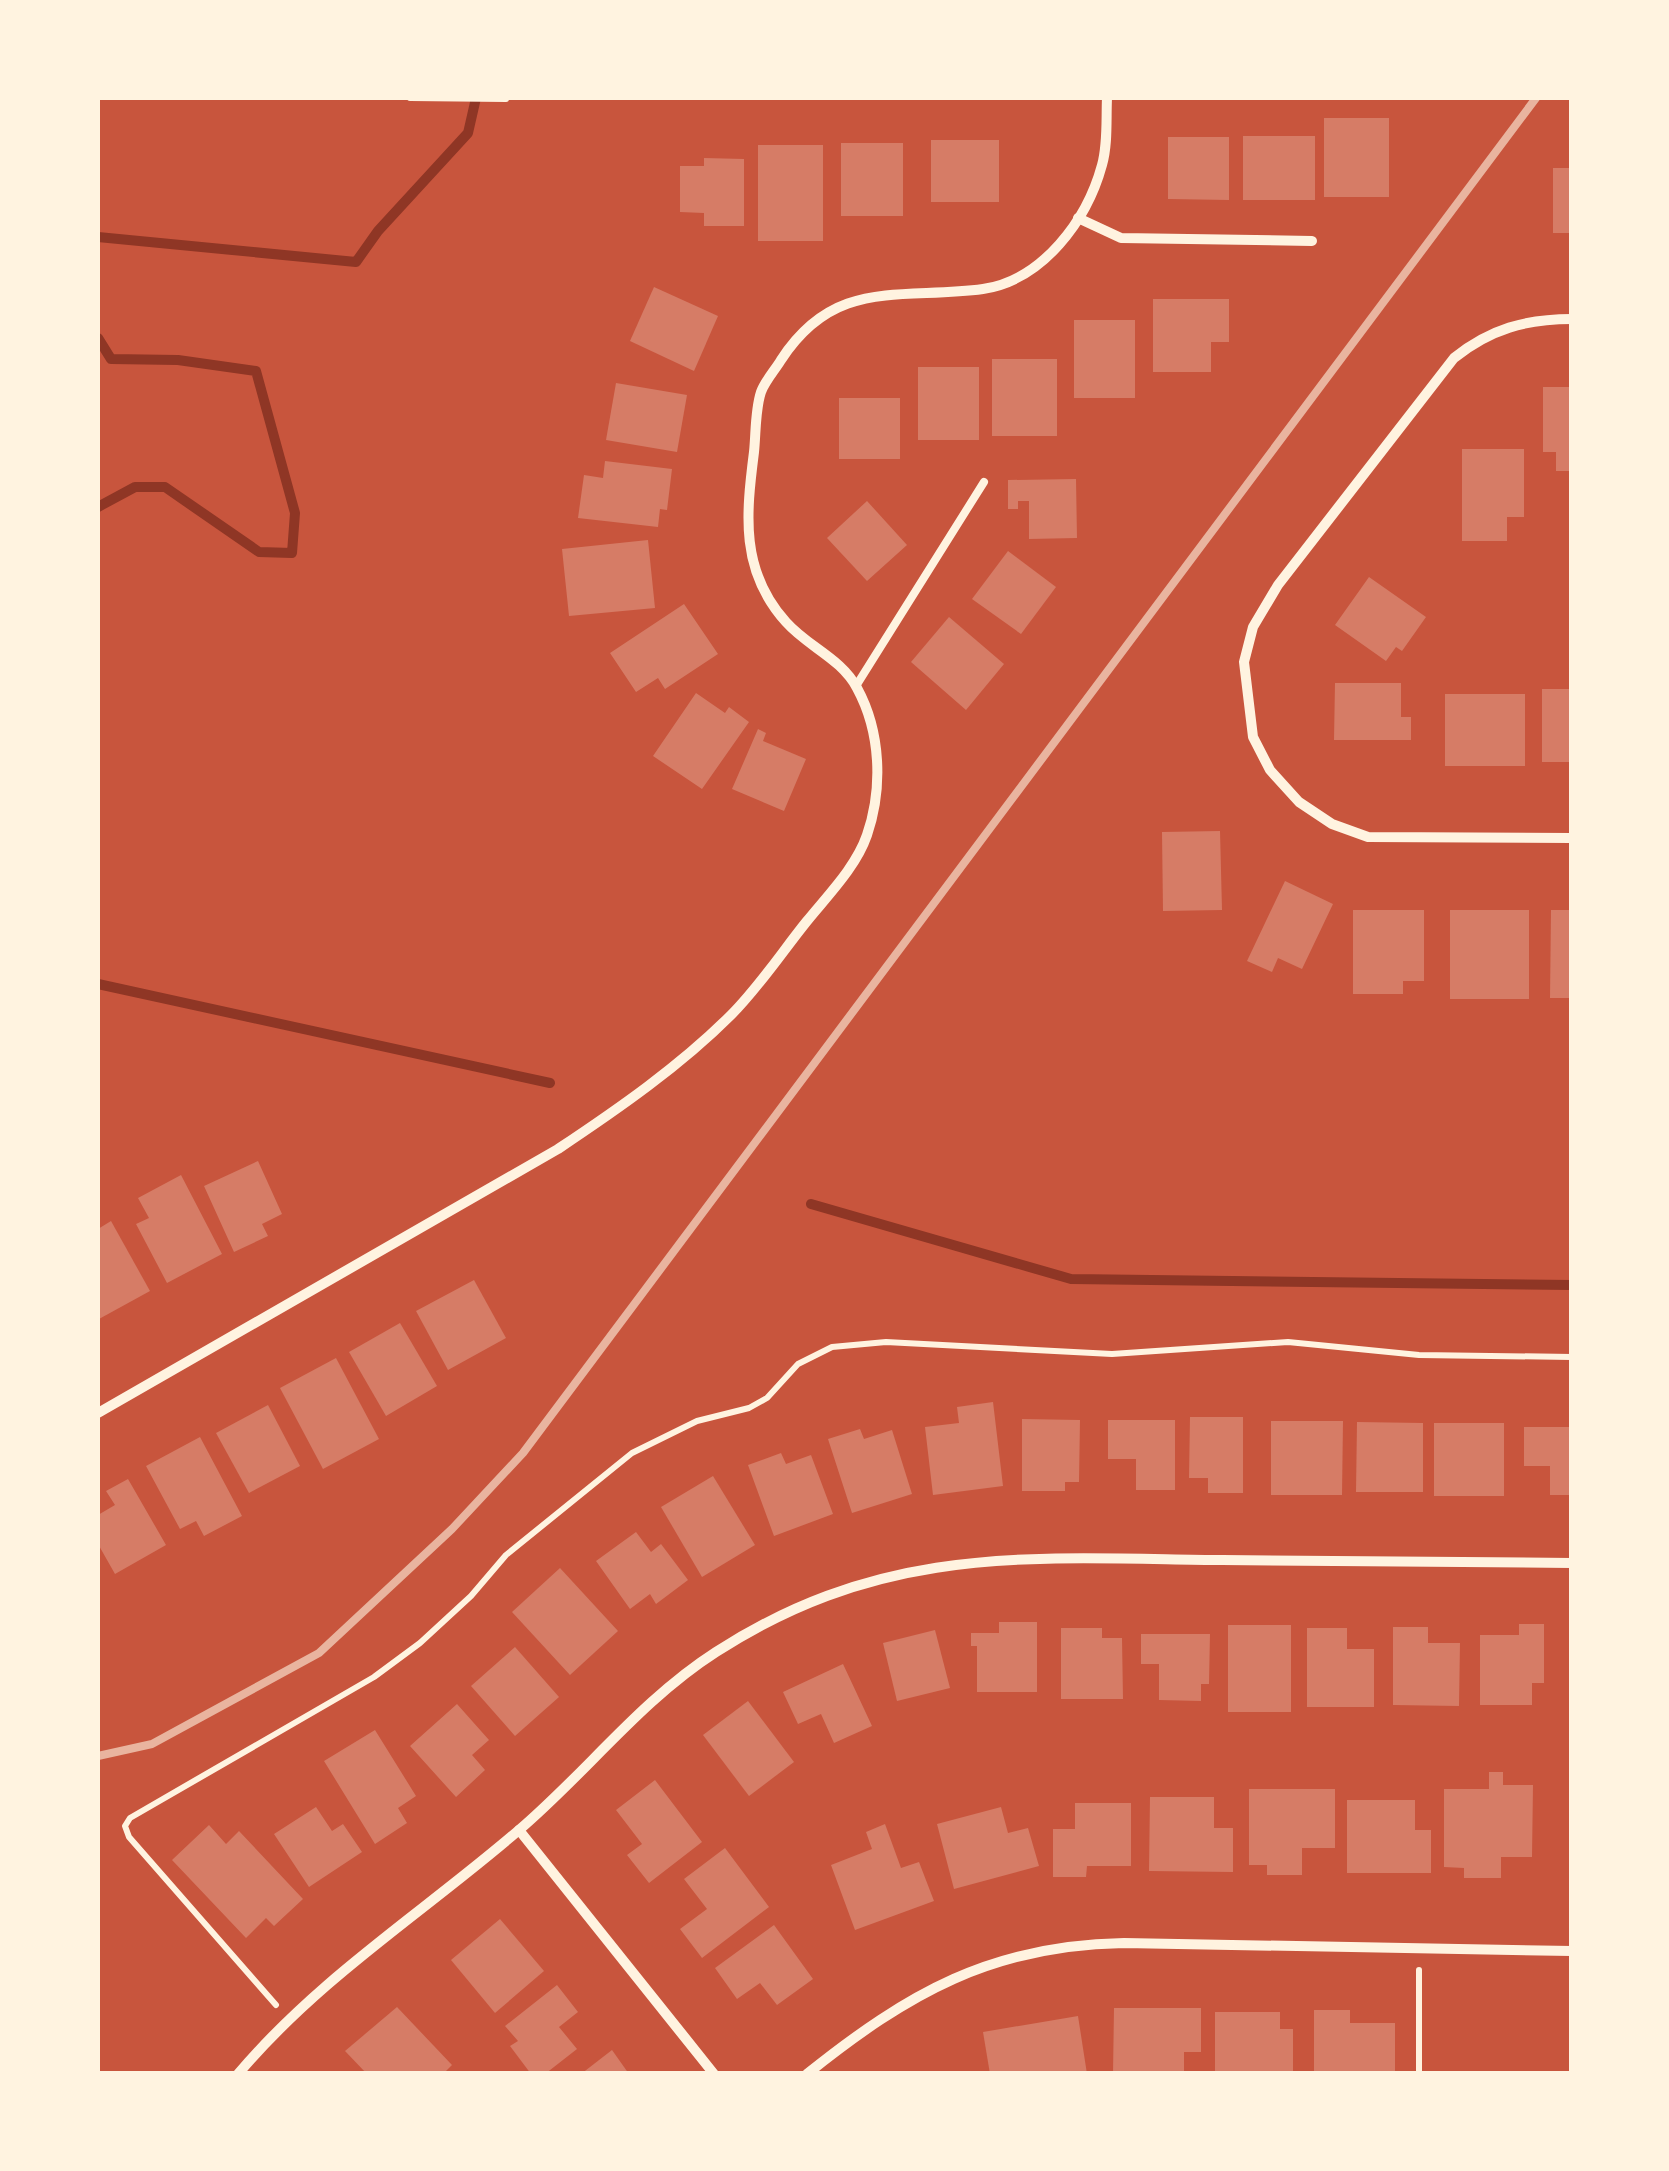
<svg xmlns="http://www.w3.org/2000/svg" width="1669" height="2171" viewBox="0 0 1669 2171" font-family="'Varela Round',sans-serif">
	<style>
		.lines { fill: none; stroke-linecap: round; stroke-linejoin: round }
		.stream { stroke: #8f3625; stroke-width: 10 }
		.building { fill: #d67c66 }
		.path { stroke: #fff3e0; stroke-width: 6 }
		.service { stroke: #fff3e0; stroke-width: 8 }
		.minor { stroke: #fff3e0; stroke-width: 10 }
		.rail { stroke: #e9b49f; stroke-width: 8 }
	</style>
	<rect width="100%" height="100%" fill="#c8553d"/>
	<g class="lines">
		<g class="stream">
			<polyline points="98,237 356,262 378,231 468,133 476,98"/>
			<polyline points="98,338 111,359 178,360 256,371 295,513 292,553 259,552 165,487 135,487 98,507"/>
			<polyline points="98,984 550,1083"/>
			<polyline points="811,1204 1071,1279 1572,1285"/>
		</g>
	</g>
	<g class="building">
		<rect x="1324" y="118" width="65" height="79"/>
		<rect x="1243" y="136" width="72" height="64"/>
		<polygon points="1168,137 1229,137 1229,200 1168,199"/>
		<rect x="931" y="140" width="68" height="62"/>
		<rect x="841" y="143" width="62" height="73"/>
		<rect x="758" y="145" width="65" height="96"/>
		<polygon points="704,158 744,159 744,226 704,226 704,213 680,212 680,166 704,166"/>
		<rect x="1553" y="168" width="19" height="65"/>
		<polygon points="654,287 718,316 694,371 630,341"/>
		<polygon points="1153,299 1229,299 1229,342 1211,342 1211,372 1153,372"/>
		<rect x="1074" y="320" width="61" height="78"/>
		<rect x="992" y="359" width="65" height="77"/>
		<rect x="918" y="367" width="61" height="73"/>
		<polygon points="616,383 687,395 677,452 606,440"/>
		<polygon points="1543,387 1572,387 1572,471 1556,471 1556,452 1543,452"/>
		<rect x="839" y="398" width="61" height="61"/>
		<polygon points="1462,449 1524,449 1524,517 1507,517 1507,541 1462,541"/>
		<polygon points="605,461 672,469 667,510 660,509 658,527 578,518 584,475 603,478"/>
		<polygon points="1076,479 1077,538 1029,539 1029,501 1018,501 1018,509 1008,509 1008,480"/>
		<polygon points="867,501 907,545 867,581 827,538"/>
		<polygon points="648,540 655,608 569,616 562,549"/>
		<polygon points="1008,551 1056,587 1021,634 972,599"/>
		<polygon points="1369,577 1426,617 1402,651 1396,647 1386,661 1335,625"/>
		<polygon points="684,604 718,654 665,689 658,678 636,692 610,653"/>
		<polygon points="949,617 1004,664 966,710 911,662"/>
		<polygon points="1335,683 1401,683 1401,717 1411,717 1411,740 1334,740"/>
		<rect x="1542" y="689" width="30" height="73"/>
		<polygon points="696,693 725,713 729,707 749,722 702,789 653,756"/>
		<rect x="1445" y="694" width="80" height="72"/>
		<polygon points="758,729 766,733 763,741 806,759 784,811 732,789"/>
		<polygon points="1220,831 1222,910 1163,911 1162,832"/>
		<polygon points="1285,881 1333,904 1302,969 1278,958 1272,972 1247,961"/>
		<polygon points="1353,910 1424,910 1424,981 1403,981 1403,994 1353,994"/>
		<rect x="1450" y="910" width="79" height="89"/>
		<polygon points="1551,910 1572,910 1572,998 1550,998"/>
		<polygon points="258,1161 282,1214 262,1224 268,1236 234,1252 204,1186"/>
		<polygon points="181,1175 222,1254 167,1283 136,1224 149,1218 138,1198"/>
		<polygon points="111,1221 150,1291 99,1319 98,1229"/>
		<polygon points="474,1280 506,1338 448,1370 416,1311"/>
		<polygon points="400,1323 437,1386 386,1416 349,1352"/>
		<polygon points="336,1358 379,1439 323,1469 280,1388"/>
		<polygon points="993,1402 1003,1486 933,1495 925,1427 959,1423 957,1407"/>
		<polygon points="268,1405 300,1466 249,1493 216,1433"/>
		<polygon points="1190,1417 1243,1417 1243,1493 1208,1493 1208,1478 1189,1478"/>
		<polygon points="1022,1419 1080,1420 1079,1482 1065,1482 1065,1491 1022,1491"/>
		<polygon points="1108,1420 1175,1420 1175,1490 1136,1490 1136,1459 1108,1459"/>
		<polygon points="1271,1421 1343,1421 1342,1495 1271,1495"/>
		<polygon points="1357,1422 1423,1423 1423,1492 1356,1492"/>
		<rect x="1434" y="1423" width="70" height="73"/>
		<polygon points="1524,1427 1572,1427 1572,1495 1550,1495 1550,1466 1524,1466"/>
		<polygon points="860,1429 864,1439 892,1430 912,1494 852,1513 828,1439"/>
		<polygon points="200,1437 242,1516 204,1536 196,1521 180,1529 146,1466"/>
		<polygon points="781,1453 786,1464 811,1455 833,1514 774,1536 748,1465"/>
		<polygon points="713,1476 755,1545 702,1577 661,1507"/>
		<polygon points="128,1479 166,1545 115,1574 98,1544 98,1515 115,1505 106,1491"/>
		<polygon points="636,1532 651,1552 661,1544 688,1580 656,1604 650,1594 630,1609 596,1561"/>
		<polygon points="560,1568 618,1631 570,1675 512,1612"/>
		<polygon points="999,1622 1037,1622 1037,1692 977,1692 977,1646 971,1646 971,1633 999,1633"/>
		<polygon points="1519,1624 1544,1624 1544,1683 1532,1683 1532,1705 1480,1705 1480,1635 1519,1635"/>
		<rect x="1228" y="1625" width="63" height="87"/>
		<polygon points="1393,1627 1428,1627 1428,1643 1460,1643 1459,1706 1393,1705"/>
		<polygon points="1061,1628 1102,1628 1102,1638 1122,1638 1123,1699 1061,1699"/>
		<polygon points="1307,1628 1347,1628 1347,1649 1374,1649 1374,1707 1307,1707"/>
		<polygon points="935,1630 950,1688 897,1701 883,1643"/>
		<polygon points="1141,1634 1210,1634 1209,1684 1201,1684 1201,1701 1159,1700 1159,1664 1141,1664"/>
		<polygon points="515,1647 559,1697 515,1736 471,1686"/>
		<polygon points="843,1664 872,1726 834,1743 821,1714 798,1724 783,1692"/>
		<polygon points="748,1701 794,1762 749,1796 703,1735"/>
		<polygon points="457,1704 489,1740 472,1755 485,1770 456,1797 410,1746"/>
		<polygon points="375,1730 416,1796 398,1808 407,1823 375,1844 324,1761"/>
		<polygon points="1489,1772 1503,1772 1503,1785 1533,1785 1532,1857 1501,1857 1501,1878 1464,1878 1464,1868 1444,1867 1444,1789 1489,1789"/>
		<polygon points="655,1780 702,1842 649,1883 627,1855 642,1844 616,1810"/>
		<polygon points="1249,1789 1335,1789 1335,1848 1302,1848 1302,1875 1267,1875 1267,1865 1249,1865"/>
		<polygon points="1150,1797 1214,1797 1214,1828 1233,1828 1233,1872 1149,1871"/>
		<polygon points="1347,1800 1415,1800 1415,1830 1431,1830 1431,1873 1347,1873"/>
		<polygon points="1075,1803 1131,1803 1131,1866 1087,1866 1086,1877 1053,1877 1053,1829 1075,1829"/>
		<polygon points="316,1807 332,1831 343,1824 362,1852 309,1887 274,1834"/>
		<polygon points="1001,1807 1008,1833 1028,1828 1039,1866 954,1889 937,1824"/>
		<polygon points="885,1824 901,1868 919,1862 934,1901 855,1930 831,1865 872,1849 866,1832"/>
		<polygon points="209,1825 226,1844 239,1831 303,1899 274,1926 266,1918 246,1938 172,1860"/>
		<polygon points="725,1848 769,1907 702,1958 680,1929 707,1909 684,1879"/>
		<polygon points="500,1919 544,1971 495,2013 451,1960"/>
		<polygon points="774,1925 813,1979 777,2005 760,1983 737,1999 715,1968"/>
		<polygon points="557,1985 578,2012 559,2027 577,2049 545,2074 531,2074 510,2046 518,2041 505,2026"/>
		<polygon points="397,2007 452,2065 443,2074 367,2074 345,2051"/>
		<polygon points="1114,2008 1201,2008 1201,2052 1184,2052 1184,2074 1113,2074"/>
		<polygon points="1314,2010 1350,2010 1350,2023 1395,2023 1395,2074 1314,2074"/>
		<polygon points="1215,2012 1280,2012 1280,2029 1293,2029 1293,2074 1215,2074"/>
		<polygon points="1078,2016 1087,2074 990,2074 983,2032"/>
		<polygon points="612,2050 629,2074 581,2074"/>
	</g>
	<g class="lines">
		<g class="path">
			<polyline points="410,98 506,99"/>
			<polyline points="276,2005 129,1837 125,1826 130,1818 374,1677 420,1643 471,1596 506,1555 632,1453 697,1421 749,1408 767,1398 798,1364 832,1347 886,1342 1112,1354 1288,1342 1419,1355 1572,1357"/>
			<polyline points="1419,2074 1419,1970"/>
		</g>
		<polyline class="service" points="856,686 984,482"/>
		<g class="minor">
			<polyline points="1078,218 1121,238 1312,241"/>
			<path d="M 1572,319 C 1526,319 1490,329 1454,358 L 1278,585 L 1253,627 L 1244,662 L 1253,737 L 1270,770 L 1299,802 L 1332,824 L 1368,837 L 1572,838"/>
			<path d="M 98,1413 L 558,1149 C 618,1109 680,1066 731,1015 C 759,987 782,952 807,921 C 828,895 856,867 867,835 C 883,788 881,732 857,688 C 841,658 808,647 786,622 C 740,571 746,515 754,452 C 756,433 755,410 761,392 C 765,381 775,370 781,360 C 835,277 900,300 983,289 C 1043,280 1087,220 1102,165 C 1108,144 1106,119 1107,98"/>
			<polyline points="519,1830 714,2074"/>
			<path d="M 238,2074 C 320,1977 424,1912 519,1830 C 586,1773 641,1700 716,1652 C 885,1543 1031,1558 1222,1560 C 1338,1561 1455,1562 1572,1563"/>
			<path d="M 807,2074 C 908,1993 992,1945 1124,1943 L 1572,1951"/>
		</g>
		<polyline class="rail" points="98,1756 152,1744 319,1653 452,1529 523,1453 1536,98"/>
	</g>
	<rect width="1669" height="2171" fill="none" stroke="#fff3e0" stroke-width="200"/>
</svg>
